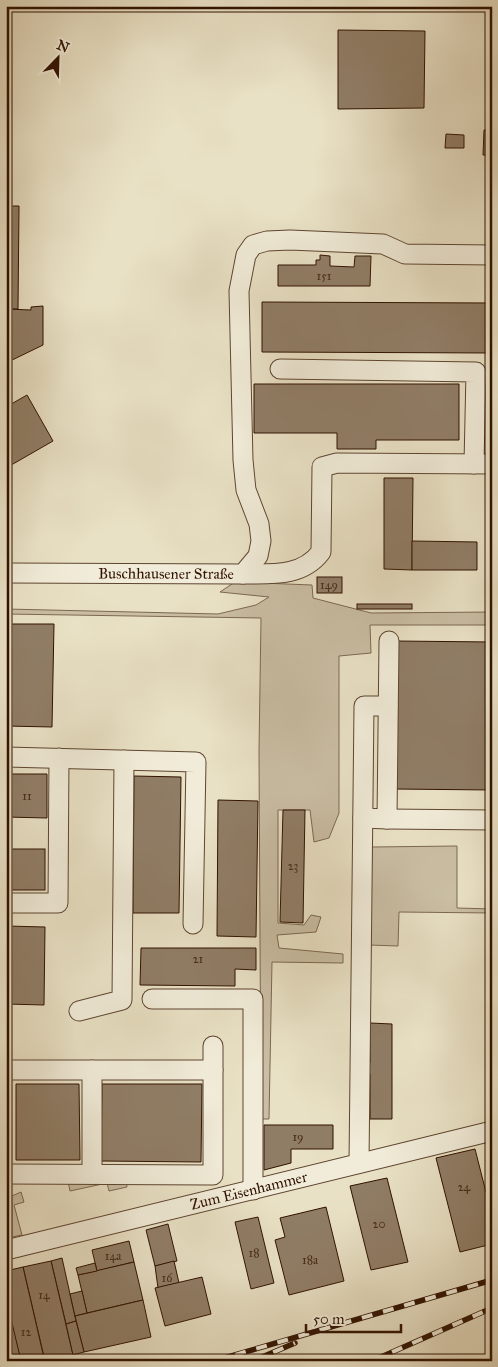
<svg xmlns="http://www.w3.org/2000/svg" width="498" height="1367" viewBox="0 0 498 1367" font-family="'IM FELL Great Primer',serif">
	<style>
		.green { fill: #cabea4; stroke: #7d6852 }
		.building { fill: #907d66; stroke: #301100 }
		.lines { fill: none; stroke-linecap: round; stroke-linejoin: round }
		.minor-casing { stroke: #5e4531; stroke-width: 21 }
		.minor { stroke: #f1ecd9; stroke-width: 19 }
		.rail-casing { stroke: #301100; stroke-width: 5.5 }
		.rail { stroke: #f1ecd9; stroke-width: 4; stroke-dasharray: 11; stroke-linecap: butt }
		.labels { text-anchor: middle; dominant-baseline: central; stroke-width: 5; stroke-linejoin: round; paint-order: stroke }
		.number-label { font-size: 12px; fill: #482c1a }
		.street-label { font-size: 15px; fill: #301100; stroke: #f1ecd9 }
	</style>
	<rect width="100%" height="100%" fill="#e9e1c5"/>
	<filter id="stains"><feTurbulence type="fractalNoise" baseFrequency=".004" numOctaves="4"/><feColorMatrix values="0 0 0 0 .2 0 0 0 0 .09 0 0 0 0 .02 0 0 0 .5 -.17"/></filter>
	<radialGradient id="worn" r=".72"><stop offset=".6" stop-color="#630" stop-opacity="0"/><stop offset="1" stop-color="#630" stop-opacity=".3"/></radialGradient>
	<g class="green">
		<polygon points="235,582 312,585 313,598 371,613 492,612 492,625 370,625 371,653 339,656 339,813 329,838 314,842 310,810 278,810 278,923 304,925 311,915 321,917 316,932 277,935 279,948 343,954 343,963 272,962 269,1119 261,1119 259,751 261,618 6,614 6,609 218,614 256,605 269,597 220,592"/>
		<polygon points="457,846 457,908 492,909 492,913 399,912 398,946 369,945 372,847"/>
		<polygon points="126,1180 127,1187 109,1191 107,1183 70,1191 68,1181"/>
		<polygon points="21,1192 24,1202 14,1205 22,1235 12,1237 12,1196"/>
	</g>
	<g class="building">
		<polygon points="338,30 425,31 424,108 338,109"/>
		<polygon points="6,116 9,116 8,206 6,206"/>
		<polygon points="484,130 492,130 492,159 492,155 483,155"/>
		<polygon points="446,134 464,135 464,148 445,148"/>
		<polygon points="6,206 19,206 18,309 6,309"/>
		<polygon points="320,255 330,256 330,266 354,267 355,256 371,256 370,286 278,286 278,265 316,265 316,260 320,260"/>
		<polygon points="262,302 492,303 492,353 262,352"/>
		<polygon points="43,306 43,345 6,363 6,309 31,310 31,307"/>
		<polygon points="254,384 459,384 459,440 376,440 376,449 337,449 337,433 254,433"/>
		<polygon points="27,395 53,441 6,468 6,407"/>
		<polygon points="384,478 413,478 412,570 384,569"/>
		<polygon points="412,541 477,542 477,570 412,570"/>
		<rect x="317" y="577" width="25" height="16"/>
		<rect x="357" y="604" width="55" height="5"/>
		<polygon points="6,624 54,624 52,727 6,726"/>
		<polygon points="396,641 492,642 492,790 395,789"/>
		<polygon points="6,774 47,774 47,818 6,817"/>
		<polygon points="134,776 181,777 179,913 133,913"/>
		<polygon points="218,800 258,801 256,937 217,936"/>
		<polygon points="283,810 305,810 303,923 280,922"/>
		<rect x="6" y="849" width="39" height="41"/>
		<polygon points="6,926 45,927 44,1005 6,1004"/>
		<polygon points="141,948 256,948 256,970 235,969 235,986 140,985"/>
		<polygon points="370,1023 392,1024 392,1119 370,1119 370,1074 364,1075 364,1062 370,1063"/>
		<polygon points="16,1084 79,1084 80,1160 16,1160"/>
		<polygon points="102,1084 202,1084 201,1162 101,1161"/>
		<polygon points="264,1125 333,1125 333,1149 291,1149 291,1163 264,1170"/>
		<polygon points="475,1149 492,1216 492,1244 460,1252 436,1158"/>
		<polygon points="387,1178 408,1262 371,1270 350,1186"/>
		<polygon points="326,1207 344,1281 289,1295 275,1240 285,1237 280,1218"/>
		<polygon points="258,1217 274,1283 251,1289 235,1222"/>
		<polygon points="168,1224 177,1261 155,1266 146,1230"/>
		<polygon points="129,1241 134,1262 97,1271 92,1250"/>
		<polygon points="62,1258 76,1321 66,1324 51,1261"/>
		<polygon points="51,1261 74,1359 65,1361 45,1361 23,1267"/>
		<polygon points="174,1261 179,1283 158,1288 155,1266"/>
		<polygon points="134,1262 143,1300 87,1313 78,1275"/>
		<polygon points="95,1263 97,1271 78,1275 76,1268"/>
		<polygon points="23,1267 44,1358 31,1361 21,1361 6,1307 6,1271"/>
		<polygon points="202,1277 211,1314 165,1326 155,1288"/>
		<polygon points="82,1291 87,1313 75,1316 70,1294"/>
		<polygon points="143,1300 151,1337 84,1352 75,1316"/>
		<polygon points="8,1306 21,1361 6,1361"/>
		<polygon points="76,1321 84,1352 73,1355 66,1324"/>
	</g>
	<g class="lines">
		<defs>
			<g id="minor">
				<polyline points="280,369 476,372 474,464"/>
				<path id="s1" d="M 6,573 L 243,574 L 258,556 L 261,541 L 259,524 L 246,490 L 243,460 L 239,291 L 246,255 L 253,245 L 267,241 L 290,240 L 383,244 L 405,254 L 492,255"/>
				<path d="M 243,574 C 272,574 302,577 321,552 L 322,467 L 337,463 L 492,464"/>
				<polyline points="6,757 196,762 193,924"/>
				<polyline points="363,818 387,819 389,641"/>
				<polyline points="387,819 492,820"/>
				<polyline points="6,903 58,903 59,758"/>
				<polyline points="152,999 253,999 253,1190"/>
				<polyline points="79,1011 122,1000 124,760"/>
				<polyline points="6,1070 213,1070"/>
				<polyline points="359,1163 364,706 388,706"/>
				<polyline points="6,1174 213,1175 213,1046"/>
				<polyline points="92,1174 92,1070"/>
				<path id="s2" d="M 6,1250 L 492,1131"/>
			</g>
		</defs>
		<use href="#minor" class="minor-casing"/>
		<use href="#minor" class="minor"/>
		<defs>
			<g id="rail">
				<polyline points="214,1361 492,1280"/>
				<polyline points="253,1361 295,1343"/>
				<polyline points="372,1361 492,1308"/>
				<polyline points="476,1361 492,1356"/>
			</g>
		</defs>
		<use href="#rail" class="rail-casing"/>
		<use href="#rail" class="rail"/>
	</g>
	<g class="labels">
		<g class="number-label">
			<text x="324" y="276">151</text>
			<text x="329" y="585">149</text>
			<text x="27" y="796">11</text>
			<text x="293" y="866">23</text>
			<text x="198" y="959">21</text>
			<text x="298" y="1137">19</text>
			<text x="464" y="1187">24</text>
			<text x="379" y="1224">20</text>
			<text x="254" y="1253">18</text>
			<text x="113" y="1256">14a</text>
			<text x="310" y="1260">18a</text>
			<text x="167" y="1278">16</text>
			<text x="44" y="1295">14</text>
			<text x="26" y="1332">12</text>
		</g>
		<g class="street-label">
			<text stroke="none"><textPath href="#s1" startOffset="160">Buschhausener Straße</textPath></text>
			<text stroke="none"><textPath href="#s2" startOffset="250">Zum Eisenhammer</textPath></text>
		</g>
	</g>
	<rect width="498" height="1367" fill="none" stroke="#e9e1c5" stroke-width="25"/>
	<rect x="8" y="8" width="483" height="1352" fill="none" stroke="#301100" stroke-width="2.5"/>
	<rect x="12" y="12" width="473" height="1342" fill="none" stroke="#301100"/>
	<g transform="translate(58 58) rotate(23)" stroke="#f1ecd9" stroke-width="4" paint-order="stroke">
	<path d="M0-4L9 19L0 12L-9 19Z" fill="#301100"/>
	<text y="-8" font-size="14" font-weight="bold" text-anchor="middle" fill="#301100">N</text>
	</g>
	<path d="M306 1324v8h95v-8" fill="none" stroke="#301100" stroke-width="2.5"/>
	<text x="313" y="1324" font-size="15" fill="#301100" stroke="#f1ecd9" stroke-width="4" paint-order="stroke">50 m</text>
	<rect width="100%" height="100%" filter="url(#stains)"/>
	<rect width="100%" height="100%" fill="url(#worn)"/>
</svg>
